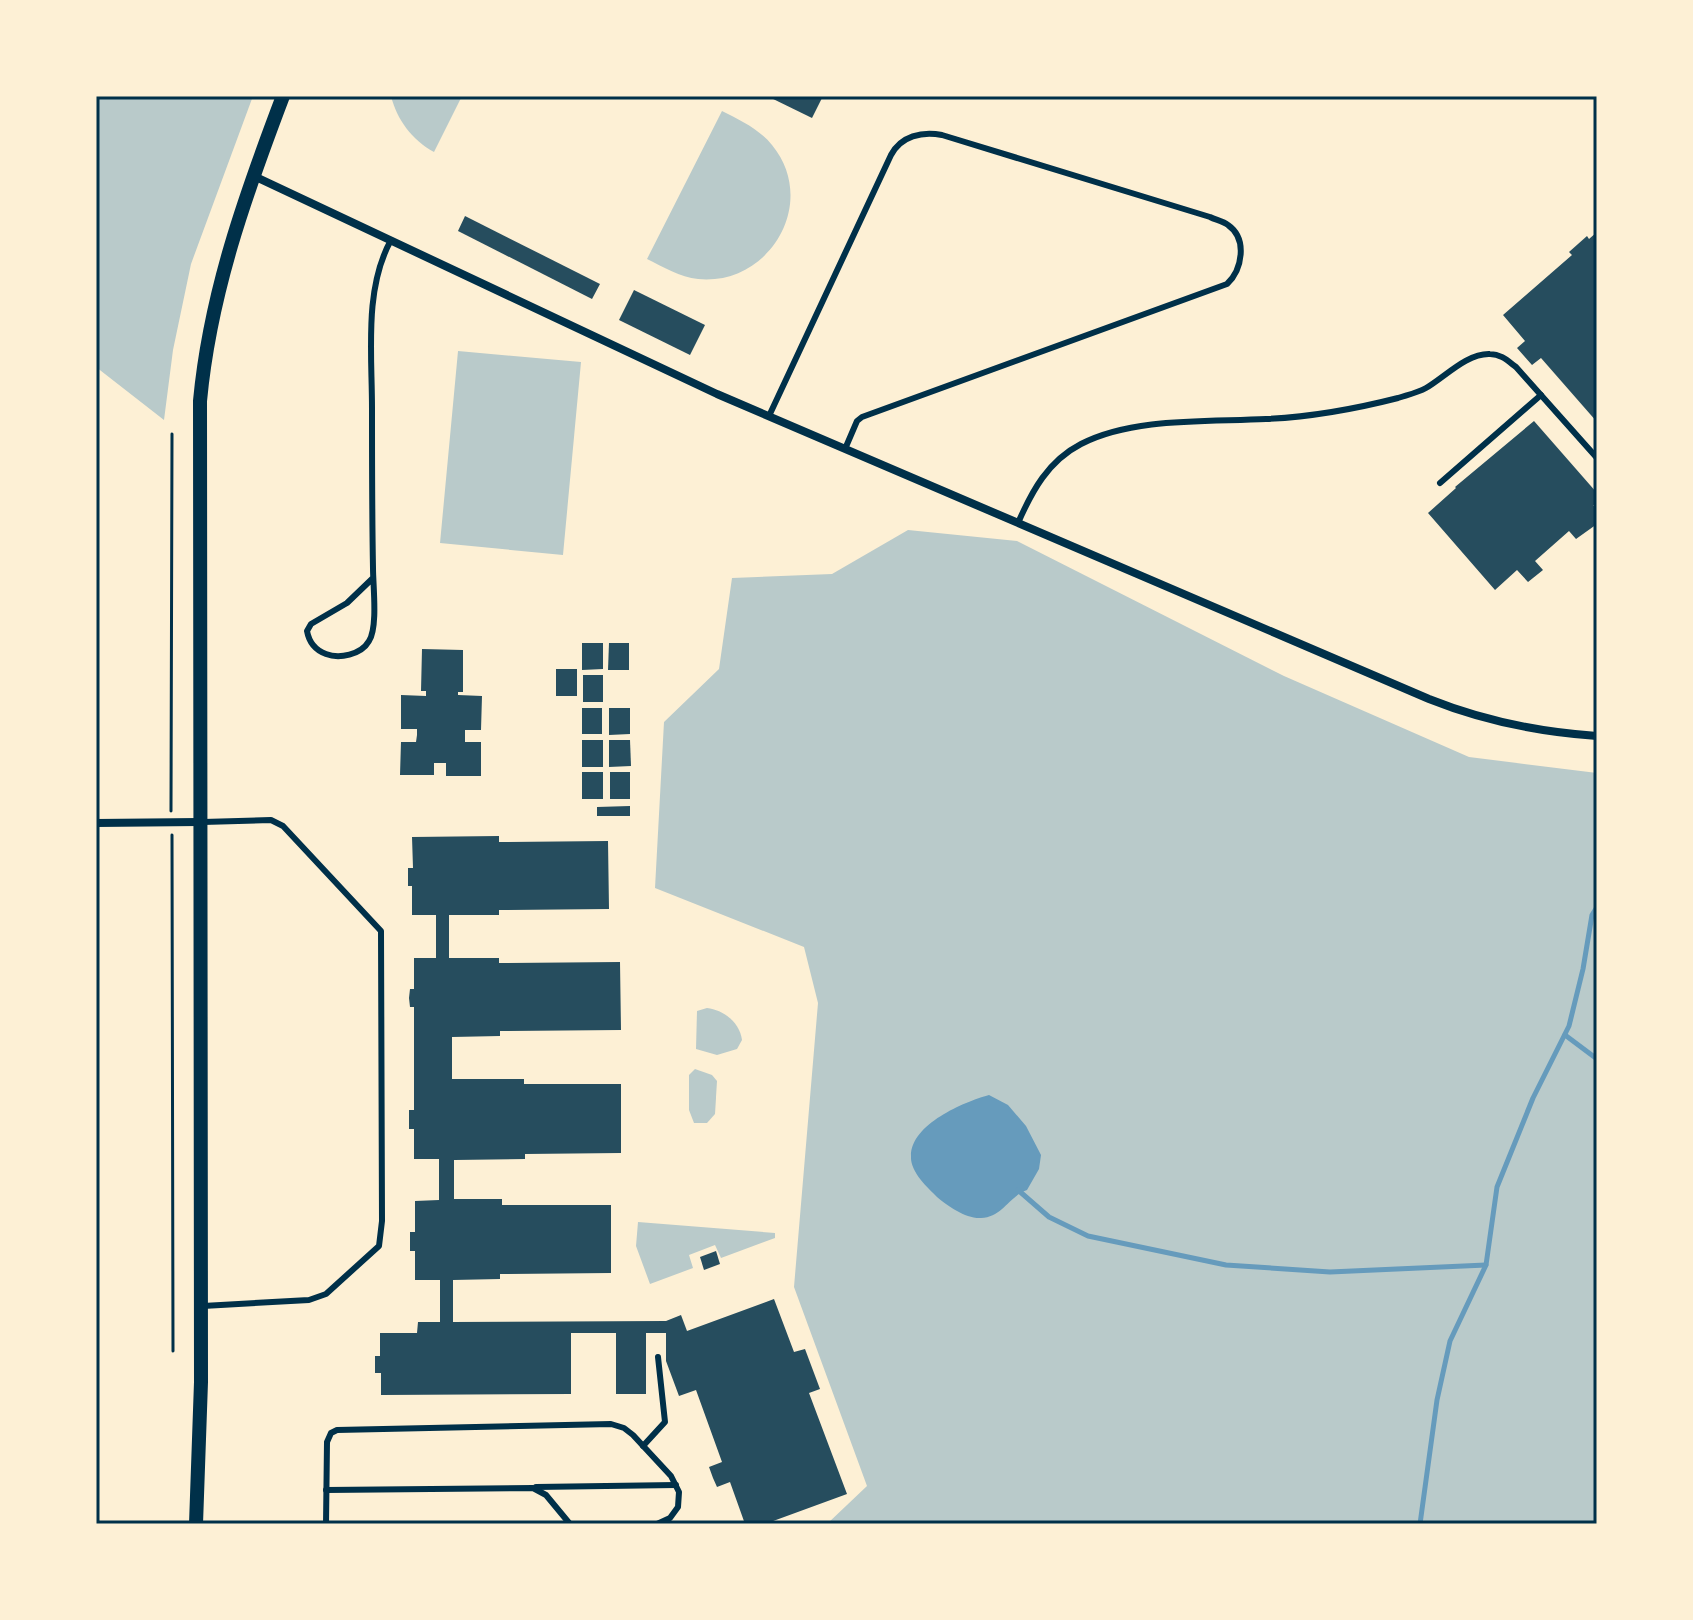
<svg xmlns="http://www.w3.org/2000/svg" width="1693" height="1620" viewBox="0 0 1693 1620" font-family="Figtree,sans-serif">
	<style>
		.green { fill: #b9caca }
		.water { fill: #669bbc }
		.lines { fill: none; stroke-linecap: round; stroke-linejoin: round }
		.stream { stroke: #669bbc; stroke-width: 5 }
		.building { fill: #264d5e }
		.path { stroke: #003049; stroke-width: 3 }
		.service { stroke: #003049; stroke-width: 6 }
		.minor { stroke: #003049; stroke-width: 8 }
		.tertiary { stroke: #003049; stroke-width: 14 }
		.neatline { fill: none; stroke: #003049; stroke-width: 3 }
	</style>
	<rect width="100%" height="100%" fill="#fdf0d5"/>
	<g class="green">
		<polygon points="96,96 253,96 191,264 173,350 164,420 96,367"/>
		<path d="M 391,96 L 462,96 L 434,152 C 412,140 397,120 391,96 Z"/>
		<path d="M 722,111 C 740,120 759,129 772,145 C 819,202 770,286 698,279 C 680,277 663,267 647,259 Z"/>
		<polygon points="458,351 581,362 563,555 440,543"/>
		<polygon points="908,530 1017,541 1284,676 1469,757 1597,773 1597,1524 827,1524 867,1486 794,1287 818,1003 804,947 655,888 664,722 719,669 732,578 832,574"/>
		<path d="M 707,1008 C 724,1010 740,1023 742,1040 L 737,1049 L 717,1055 L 696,1049 L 697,1011 Z"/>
		<polygon points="695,1069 712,1075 717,1081 715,1114 707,1123 694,1123 689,1110 689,1075"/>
		<polygon points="638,1222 775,1233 775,1238 721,1258 715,1245 689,1255 693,1268 650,1284 636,1246"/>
	</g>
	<path class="water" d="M 989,1095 L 1008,1105 L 1026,1126 L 1041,1155 L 1039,1169 L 1027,1190 C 1009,1196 1003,1217 981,1218 C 966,1219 948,1206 937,1197 C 927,1187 910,1172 911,1156 C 911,1124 964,1102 989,1095 Z"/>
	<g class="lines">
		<g class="stream">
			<polyline points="1565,1035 1597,1059"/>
			<polyline points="1018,1190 1049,1217 1088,1236 1226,1265 1330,1272 1486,1265"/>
			<polyline points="1420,1524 1437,1400 1450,1341 1486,1265 1497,1187 1533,1098 1569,1026 1583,969 1592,915 1597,907"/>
		</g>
	</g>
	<g class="building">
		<polygon points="767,96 823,96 812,118"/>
		<polygon points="465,216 600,284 592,299 458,231"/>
		<polygon points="1597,232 1597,422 1541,358 1532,365 1517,348 1525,341 1503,315 1572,255 1569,252 1587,236 1589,239"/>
		<polygon points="634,290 705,325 690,355 619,320"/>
		<polygon points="1534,421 1597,493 1597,502 1593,506 1597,505 1597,524 1576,539 1569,531 1535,561 1543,570 1528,582 1517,570 1495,590 1428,513 1456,488 1455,487"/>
		<polygon points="582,643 603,643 603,669 582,670"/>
		<polygon points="609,643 629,643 629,670 608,670"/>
		<polygon points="422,649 463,650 463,692 458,692 458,695 482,696 481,730 465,730 465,742 481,742 481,776 446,776 446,763 434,763 434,775 400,775 401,742 416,742 417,735 417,729 401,729 401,695 426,696 426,691 421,691"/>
		<rect x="556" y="669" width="21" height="27"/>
		<rect x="583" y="675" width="20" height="27"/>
		<rect x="582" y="708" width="20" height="26"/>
		<polygon points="609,708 630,708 630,734 609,735"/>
		<rect x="582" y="740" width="21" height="27"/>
		<polygon points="609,740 630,740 631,766 609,767"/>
		<rect x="582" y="772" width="21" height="27"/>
		<rect x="610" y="772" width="20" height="27"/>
		<polygon points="630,806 630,816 597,816 597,807"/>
		<polygon points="499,836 499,842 608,841 609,909 499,910 499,915 449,915 449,958 499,958 499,963 620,962 621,1030 500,1031 500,1036 452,1037 452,1079 524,1079 524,1084 621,1084 621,1153 525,1154 525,1159 454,1160 454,1199 502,1199 502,1205 611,1205 611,1273 500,1274 500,1279 453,1280 453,1322 666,1321 681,1315 687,1331 774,1299 794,1352 805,1349 820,1389 809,1393 847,1494 765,1524 745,1524 730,1482 717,1487 713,1478 709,1467 722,1462 696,1390 679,1396 666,1361 666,1333 646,1333 646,1394 616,1394 616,1333 571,1333 571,1394 381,1395 381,1373 375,1373 375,1356 380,1356 380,1333 417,1333 418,1322 440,1322 440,1280 415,1280 415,1251 410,1251 410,1232 415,1232 415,1201 439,1200 439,1159 414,1159 414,1129 409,1129 409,1110 414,1110 414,1007 410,1007 409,998 410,989 414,989 414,958 436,958 436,915 412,915 412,886 408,886 408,868 413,868 412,837"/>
		<polygon points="716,1251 720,1264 704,1270 700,1257"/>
	</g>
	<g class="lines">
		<g class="path">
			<polyline points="171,811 172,434"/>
			<polyline points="172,835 173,1351"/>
		</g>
		<g class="service">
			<path d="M 769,416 L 891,155 C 901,136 922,131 942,135 L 1210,217 C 1216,220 1223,221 1228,225 C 1248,239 1242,270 1227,284 L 862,417 L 857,421 L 845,449"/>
			<polyline points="1440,483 1541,395"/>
			<path d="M 1018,523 C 1032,491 1048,461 1081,444 C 1133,417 1209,422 1266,419 C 1311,417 1355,409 1398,398 C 1407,395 1417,393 1426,388 C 1445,377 1467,353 1490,354 C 1501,354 1508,361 1516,367 L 1597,458"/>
			<path d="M 373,578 L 347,603 L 311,624 L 307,631 C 309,642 315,650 326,654 C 339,659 361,655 369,641 C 378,627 373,586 373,568 C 372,515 372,462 372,408 C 372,353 364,289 391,240"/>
			<polyline points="203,1306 309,1300 326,1294 379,1246 382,1221 381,931 283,826 271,820 203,822"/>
			<polyline points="643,1446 665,1422 658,1357"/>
			<polyline points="536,1487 676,1485"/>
			<polyline points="326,1490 533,1488 546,1495 570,1524"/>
			<polyline points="326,1524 327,1442 331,1433 337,1430 611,1424 624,1428 633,1435 671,1476 679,1492 678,1507 670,1518 657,1524"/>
		</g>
		<g class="minor">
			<path d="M 254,176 L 717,394 L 1429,699 C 1484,721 1538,732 1597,736"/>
			<polyline points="96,823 199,822"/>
		</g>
		<path class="tertiary" d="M 196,1524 L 201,1382 L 200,401 C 210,294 245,196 283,96"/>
	</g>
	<rect width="1693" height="1620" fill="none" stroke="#fdf0d5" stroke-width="196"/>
	<rect x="98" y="98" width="1497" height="1424" class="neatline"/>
</svg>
